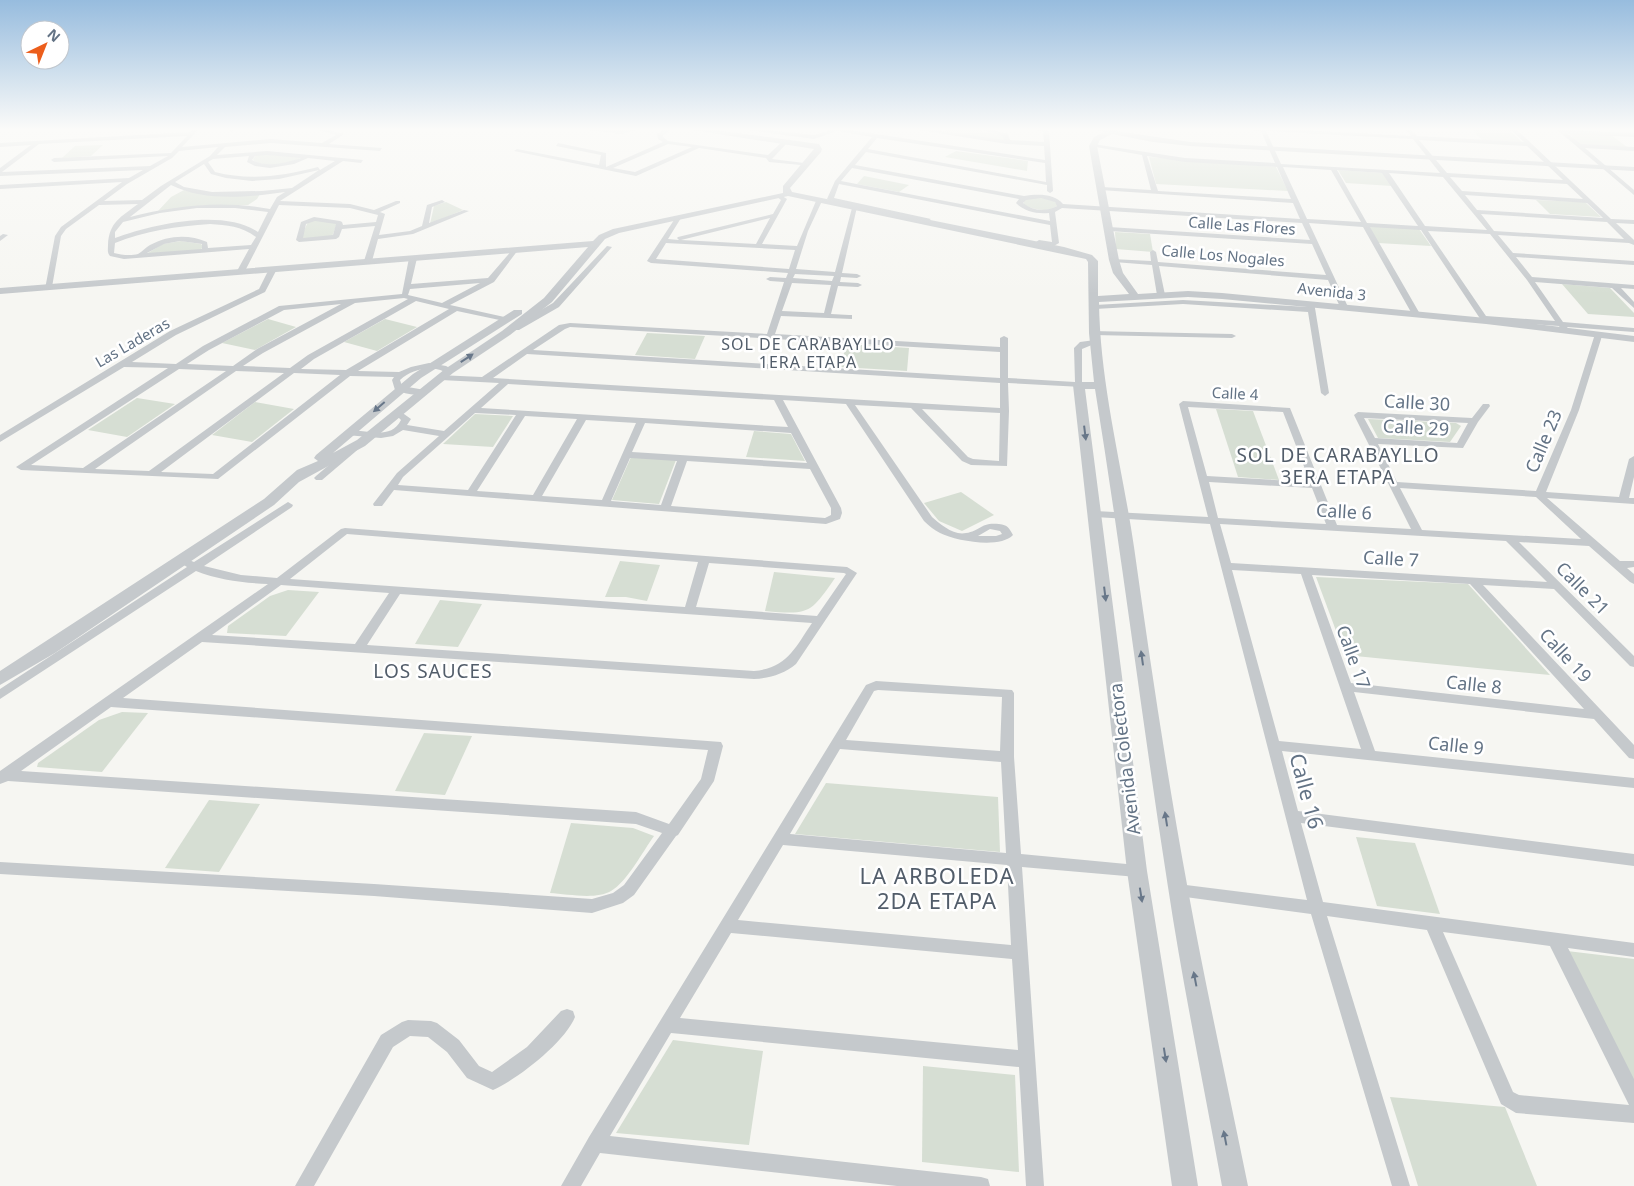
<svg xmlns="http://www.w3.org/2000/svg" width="1634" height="1186" viewBox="0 0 1634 1186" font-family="'Noto Sans',sans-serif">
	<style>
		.green { fill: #d6ded3 }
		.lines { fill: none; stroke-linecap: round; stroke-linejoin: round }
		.minor { fill: #c5c9cc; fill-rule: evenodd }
		.tertiary { fill: #c5c9cc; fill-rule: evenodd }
		.oneway { fill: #687789 }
		.labels { text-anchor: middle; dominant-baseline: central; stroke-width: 5; stroke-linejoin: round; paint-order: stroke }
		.far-street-label { font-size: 15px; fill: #637385; stroke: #fff }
		.far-neighbourhood-label { font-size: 16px; letter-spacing: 1px; fill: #525d6a; stroke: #fff }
		.street-label { font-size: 18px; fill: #637385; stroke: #fff }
		.neighbourhood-label { font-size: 19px; letter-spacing: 1px; fill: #525d6a; stroke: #fff }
		.near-street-label { font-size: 21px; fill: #637385; stroke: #fff }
		.near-neighbourhood-label { font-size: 22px; letter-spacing: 1px; fill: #525d6a; stroke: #fff }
	</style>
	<rect width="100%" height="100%" fill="#f6f6f2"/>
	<g class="green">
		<polygon points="948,128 970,128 1004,136 1004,141 945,132"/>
		<polygon points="1471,128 1509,130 1522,142 1482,140"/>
		<polygon points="1568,133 1611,135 1627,147 1582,145"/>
		<polygon points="103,145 91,156 62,158 75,146"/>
		<polygon points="956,151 1028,161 1027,171 945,157"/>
		<path d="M 257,154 L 303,157 C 289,164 268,168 254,161 L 253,159 Z"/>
		<polygon points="1149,157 1276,167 1288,191 1156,184"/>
		<polygon points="1338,170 1383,173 1392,186 1346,183"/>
		<polygon points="864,176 909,185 899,192 857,184"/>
		<polygon points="184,190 198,193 260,194 257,199 248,205 208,205 158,211 171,197"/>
		<path d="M 1039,197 L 1054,201 L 1058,205 C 1048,214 1034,209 1023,205 L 1025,199 Z"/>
		<polygon points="1536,200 1585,202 1601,217 1550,214"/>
		<polygon points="446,202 463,210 430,224 434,206"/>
		<polygon points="315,220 337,223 332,237 300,239 308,222"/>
		<polygon points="1369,226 1419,229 1431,246 1378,243"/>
		<polygon points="1115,232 1150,234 1153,252 1116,249"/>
		<polygon points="181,241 201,244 203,246 201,250 146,254 163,244"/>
		<polygon points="1562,284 1610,288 1634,313 1634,317 1588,314"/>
		<polygon points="268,319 296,327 255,350 222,343"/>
		<polygon points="385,319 417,327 377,351 344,342"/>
		<polygon points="647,333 705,336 695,359 635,355"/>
		<polygon points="846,344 909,348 907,371 841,367"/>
		<polygon points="137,398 175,404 127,437 88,430"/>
		<polygon points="255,402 294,409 252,442 212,435"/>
		<polygon points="1216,409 1253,411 1279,480 1238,477"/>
		<polygon points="475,414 513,416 493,447 443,444"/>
		<polygon points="1368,419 1456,423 1461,426 1450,442 1378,438"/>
		<polygon points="754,431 791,434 805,461 746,457"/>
		<polygon points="631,457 676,460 659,504 612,500"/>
		<polygon points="961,492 994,515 962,531 939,521 924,503"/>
		<polygon points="620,561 660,565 647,601 626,597 605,597"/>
		<path d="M 774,572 L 835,578 C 810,614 809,615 765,611 Z"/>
		<polygon points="1316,577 1468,584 1550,675 1345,655"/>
		<polygon points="288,590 319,592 286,636 227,633 228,626 270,596"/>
		<polygon points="440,600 482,604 458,647 415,644"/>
		<polygon points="122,712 148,713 102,772 37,767 38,763 99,720"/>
		<polygon points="424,733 472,736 445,795 395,791"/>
		<polygon points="826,783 998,797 1000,852 795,834"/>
		<polygon points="209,800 260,804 219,872 165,868"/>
		<path d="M 571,823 L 633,828 L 654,836 C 643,851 627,882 611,891 C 596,900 567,894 550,893 Z"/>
		<polygon points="1356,837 1415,843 1440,914 1377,906"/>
		<polygon points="1567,951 1634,959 1634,1082"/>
		<polygon points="673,1040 763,1051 749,1145 616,1133"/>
		<polygon points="923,1066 1015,1075 1019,1172 922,1162"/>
		<polygon points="1390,1097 1505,1107 1537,1186 1418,1186"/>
	</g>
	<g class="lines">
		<g class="minor">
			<path d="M 194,128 L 200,128 L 182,147 L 271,139 L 322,143 L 336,135 L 310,128 L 321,128 L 344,134 L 329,144 L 382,148 L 380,151 L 271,143 L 225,147 L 217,155 L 267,151 L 363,160 L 361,163 L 343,161 L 280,201 L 350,204 L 374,210 L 396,201 L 400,201 L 400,203 L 380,212 L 385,214 L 379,235 L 410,231 L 422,226 L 427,205 L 442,200 L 445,202 L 432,207 L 429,223 L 464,210 L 469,211 L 413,234 L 378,239 L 372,261 L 368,263 L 364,261 L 375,226 L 342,229 L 339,237 L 336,239 L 299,242 L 296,240 L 301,222 L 314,217 L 340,221 L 342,222 L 343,225 L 376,222 L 378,215 L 350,208 L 279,205 L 245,271 L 241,273 L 237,271 L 249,249 L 124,259 L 110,256 C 107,252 108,250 108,245 C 109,222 121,217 138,204 L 99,205 L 66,229 L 61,236 L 52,287 L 45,289 L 55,236 L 61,227 L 122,182 L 0,189 L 0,185 L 129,178 L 143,170 L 0,176 L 0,168 L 31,145 L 0,147 L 0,143 L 190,132 ZM 187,136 L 171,153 L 54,158 L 51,160 L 54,162 L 168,156 L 150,166 L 2,172 L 39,144 ZM 218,147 L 210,156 L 161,186 L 142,200 L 104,201 L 127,184 L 172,158 L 179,151 ZM 267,155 L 301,158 C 285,163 268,168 252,160 L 255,156 ZM 249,156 L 247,162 L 255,166 L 270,168 L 294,164 L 308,158 L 335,161 L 320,170 L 318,167 C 283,176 250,181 215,172 L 208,162 L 213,159 ZM 204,164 L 211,174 L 226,178 L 252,181 L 279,179 L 319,170 L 292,188 L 262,191 L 212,192 L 184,187 L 175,182 ZM 171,185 C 205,202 249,197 285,192 L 277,197 L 270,209 C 223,200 176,205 130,217 ZM 197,208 L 235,208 L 268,212 L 258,232 C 224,208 152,224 115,238 L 115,232 L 123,222 L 160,213 ZM 315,221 L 336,224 L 333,235 L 303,238 L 306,224 ZM 210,224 C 227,225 241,226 256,237 L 251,245 L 208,248 L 207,242 C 189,234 168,235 150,245 C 146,247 142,252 138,254 C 131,256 121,255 114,253 L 115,243 C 145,231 177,226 210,224 ZM 180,241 L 202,244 L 202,249 L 147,253 L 164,244 Z"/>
			<polygon points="231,128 237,128 232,132 229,130"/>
			<polygon points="263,128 271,128 265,131"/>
			<polygon points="571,128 621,130 643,128 621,134"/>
			<path d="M 666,128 L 673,128 L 663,135 L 663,137 L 668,141 L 768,155 L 784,140 L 788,140 L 788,142 L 772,159 L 804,163 L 801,165 L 769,162 L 766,158 L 699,148 L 636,176 L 514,151 L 517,149 L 599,165 L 601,155 L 556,146 L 558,143 L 606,153 L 606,167 L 663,142 L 658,139 L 657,134 ZM 668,144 L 692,147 L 635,172 L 613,168 Z"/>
			<path d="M 731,128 L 749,128 L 814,135 L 831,130 L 823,128 L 837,128 L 1045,160 L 1044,146 L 1007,144 L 906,128 L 921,128 L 1004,140 L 1003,136 L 975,128 L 985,128 L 1008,134 L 1010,140 L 1044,142 L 1043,132 L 1031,128 L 1041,128 L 1049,131 L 1053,191 L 1050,193 L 1047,191 L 1047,185 L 866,152 L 855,165 L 1024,196 C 1037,194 1054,193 1063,204 L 1300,219 L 1293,203 L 1100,190 L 1100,188 L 1102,187 L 1151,190 L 1142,155 L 1090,146 L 1093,144 L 1185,158 L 1275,163 L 1261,131 L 1232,128 L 1266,128 L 1411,136 L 1404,128 L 1410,128 L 1417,136 L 1524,142 L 1512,131 L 1489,128 L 1515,128 L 1611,219 L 1634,220 L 1634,224 L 1616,223 L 1634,240 L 1634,245 L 1629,243 L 1498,235 L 1513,253 L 1634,261 L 1634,265 L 1516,257 L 1532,277 L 1634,285 L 1634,289 L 1621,288 L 1634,302 L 1634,308 L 1612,288 L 1535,282 L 1563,322 L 1634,328 L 1634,332 L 1567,327 L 1569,330 L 1565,332 L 1562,332 L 1559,326 L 1490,321 L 1489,323 L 1483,323 L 1421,230 L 1370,227 L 1420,314 L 1419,316 L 1412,314 L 1363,227 L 1309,223 L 1348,307 L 1347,309 L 1340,307 L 1328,280 L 1159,266 L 1165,295 L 1161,297 L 1157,295 L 1152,265 L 1114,262 L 1110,260 L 1112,259 L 1151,261 L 1150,252 L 1153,250 L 1156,252 L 1158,262 L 1326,275 L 1312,244 L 1109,231 L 1106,229 L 1109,227 L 1310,240 L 1302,223 L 1062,208 L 1055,212 L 1059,243 L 1052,247 L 1036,242 L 1039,240 L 1052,242 L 1050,225 L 839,184 L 834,198 L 931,219 L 928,221 L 830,201 L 827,199 L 835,181 L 872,137 L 837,131 L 814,139 ZM 1266,131 L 1413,139 L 1440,173 L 1281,164 ZM 877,138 L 1045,163 L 1046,182 L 868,149 ZM 1419,140 L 1527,146 L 1563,180 L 1447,173 ZM 1147,156 L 1185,162 L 1277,167 L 1291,199 L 1158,191 ZM 1283,167 L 1331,170 L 1361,222 L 1307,219 ZM 852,168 L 1019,199 L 1016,203 C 1025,212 1037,214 1049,213 L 1050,221 L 841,181 ZM 1337,170 L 1382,173 L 1418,226 L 1367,223 ZM 1389,173 L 1443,177 L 1487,230 L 1425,226 ZM 1450,177 L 1567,184 L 1583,199 L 1462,191 ZM 1465,195 L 1587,203 L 1603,218 L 1477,210 ZM 1041,198 L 1055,202 L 1057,206 C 1046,212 1033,211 1023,203 L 1026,200 ZM 1481,214 L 1607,222 L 1624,239 L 1494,231 ZM 1428,231 L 1490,234 L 1527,280 L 1555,321 L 1486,316 Z"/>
			<polygon points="1114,128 1122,128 1112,131"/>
			<polygon points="1555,128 1561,128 1564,130 1634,133 1634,137 1568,134 1581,144 1634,147 1634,151 1585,148 1634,190 1634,195"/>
			<path d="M 779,194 L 787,199 L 762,244 L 797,246 L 816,201 L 819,199 L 822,201 L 808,231 L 796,269 L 835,272 L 852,208 L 857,207 L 842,273 L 857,274 L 861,276 L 857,278 L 841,277 L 840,282 L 858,283 L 862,285 L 858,287 L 838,286 L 831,314 L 849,315 L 852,315 L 852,319 L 781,316 L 775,334 L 1000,347 L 1000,338 L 1004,336 L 1008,338 L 1008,378 L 1075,382 L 1074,348 L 1080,342 L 1095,340 L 1099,342 L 1082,349 L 1082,387 L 1008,383 L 1009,411 L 1007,466 L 971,465 L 962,461 L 911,408 L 855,405 L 932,517 C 940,524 954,536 966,533 C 981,531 980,522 999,524 C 1008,525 1009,528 1013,535 C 1000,549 956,541 940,533 C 934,530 929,526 924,521 L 846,404 L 783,400 L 841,508 L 842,513 L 840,519 L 826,524 L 394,490 L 382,506 L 374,506 L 373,504 L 397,473 L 439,436 L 403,430 L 393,436 L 381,438 L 346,435 L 346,431 C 364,428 390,442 401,420 L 393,412 L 397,409 L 411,419 L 407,425 L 444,431 L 499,383 L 441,380 L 437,377 L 438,375 L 482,377 L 559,325 L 570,323 L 767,334 L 784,282 L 770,281 L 766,279 L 770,277 L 786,278 L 788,273 L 651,263 L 647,261 L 676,217 L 681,218 L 668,239 L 679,240 L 677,238 L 678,237 L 773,214 L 781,200 L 776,196 ZM 770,218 L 756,244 L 681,240 ZM 666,243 L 795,250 L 789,269 L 656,259 ZM 795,274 L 834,276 L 832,281 L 793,278 ZM 792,283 L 831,285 L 824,313 L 782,311 ZM 570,327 L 1000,352 L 1000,378 L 533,350 L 565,329 ZM 527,354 L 1000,383 L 1000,408 L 493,378 ZM 508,384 L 774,400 L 788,427 L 481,408 ZM 922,409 L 1000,413 L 999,461 L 973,459 L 968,457 ZM 475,413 L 516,415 L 468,490 L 398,485 L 403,477 ZM 525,416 L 577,419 L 533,495 L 477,491 ZM 586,420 L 636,423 L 602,500 L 542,496 ZM 645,423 L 791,433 L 807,463 L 632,452 ZM 630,458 L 677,461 L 661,505 L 611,501 ZM 687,461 L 810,469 L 831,508 L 831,515 L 825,518 L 671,506 ZM 990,529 L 1000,531 L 1002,534 L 996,536 L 978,536 Z"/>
			<polygon points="3,234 8,235 0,241 0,236"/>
			<polygon points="607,246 612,247 559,307 519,330 513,330 513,326 553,303"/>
			<path d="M 513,249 L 518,250 L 494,282 L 450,305 L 509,318 L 509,322 L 457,311 L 358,371 L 399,372 L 411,367 L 429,363 L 446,366 L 452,369 L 452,373 C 446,373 442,370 436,369 C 423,367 410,371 400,380 L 402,386 L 425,390 L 426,392 C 417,398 405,393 395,390 L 392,380 L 394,377 L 350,376 L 218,479 L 21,470 L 16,467 L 168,368 L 124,367 L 0,442 L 0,435 L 170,331 L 259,289 L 270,267 L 277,269 L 265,292 L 176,335 L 132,362 L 176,364 L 203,346 L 279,306 L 402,294 L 409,258 L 413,256 L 417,258 L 411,284 L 488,278 ZM 480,283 L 442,303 L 408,295 L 410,289 ZM 404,298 L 408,299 L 308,355 L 290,368 L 243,366 L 263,353 L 355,303 ZM 416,301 L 449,309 L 346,370 L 301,369 L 314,359 ZM 341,304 L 257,349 L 233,366 L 187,364 L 209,350 L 284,310 ZM 179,369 L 226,371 L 83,468 L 31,465 ZM 236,371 L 284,373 L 149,471 L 95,469 ZM 294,373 L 340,375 L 213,474 L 161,472 Z"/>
			<polygon points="1183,300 1308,307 1308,302 1314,302 1329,393 1325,396 1321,393 1308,312 1183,304 1095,309 1091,307 1095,305"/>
			<polygon points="1091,331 1232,334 1236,336 1232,338 1094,335 1091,335"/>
			<path d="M 1595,334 L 1602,336 L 1579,410 L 1546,492 L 1619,497 L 1629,459 L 1634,456 L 1634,477 L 1629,498 L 1634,498 L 1634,504 L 1547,498 L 1620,561 L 1634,561 L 1634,567 L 1627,568 L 1634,574 L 1634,584 L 1630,582 L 1589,546 L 1519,542 L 1634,656 L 1634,667 L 1630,666 L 1554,589 L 1483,585 L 1634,745 L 1634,759 L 1629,758 L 1594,719 L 1354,692 L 1375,751 L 1634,778 L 1634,788 L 1282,751 L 1298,811 L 1634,854 L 1634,866 L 1301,823 L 1323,902 L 1634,943 L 1634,957 L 1568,948 L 1634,1079 L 1634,1123 L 1516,1113 L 1501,1104 L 1427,930 L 1327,916 L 1410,1186 L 1392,1186 L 1311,914 L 1178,896 L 1173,895 L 1170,890 L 1173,885 L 1178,884 L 1307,900 L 1210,524 L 1095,517 L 1090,514 L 1095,511 L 1208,517 L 1179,404 L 1183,401 L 1290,408 L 1337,525 L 1411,529 L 1354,415 L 1358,412 L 1472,418 L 1483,404 L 1489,404 L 1490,406 L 1478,422 L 1463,448 L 1378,444 L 1397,482 L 1536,491 L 1571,410 ZM 1188,407 L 1283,412 L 1310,482 L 1207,476 ZM 1364,418 L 1468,423 L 1457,443 L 1375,438 ZM 1209,482 L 1312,488 L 1326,524 L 1218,518 ZM 1400,488 L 1536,497 L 1581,539 L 1422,530 ZM 1220,524 L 1506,541 L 1547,582 L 1231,563 ZM 1232,570 L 1301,574 L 1361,749 L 1279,741 ZM 1312,575 L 1470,584 L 1584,709 L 1351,683 ZM 1443,932 L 1550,946 L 1629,1105 L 1519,1095 L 1513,1092 Z"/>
			<polygon points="352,447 357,450 355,452 322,480 316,480 314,478 316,476 349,448"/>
			<path d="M 288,502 L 293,505 L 292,507 L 204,566 L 241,575 L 277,578 L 341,529 L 345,528 L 847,567 L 857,573 L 796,664 C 784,674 770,678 754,679 L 202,642 L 123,698 L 721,742 L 723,746 L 714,781 L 678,835 L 676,836 L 634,895 L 623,903 L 592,913 L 374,896 L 0,874 L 0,862 L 374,884 L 592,899 L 613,893 L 624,885 L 662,833 L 636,824 L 8,781 L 0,784 L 0,771 L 268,584 C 243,583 219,580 196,571 L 0,699 L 0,689 L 187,567 L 176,560 L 177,558 L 181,557 L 194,562 ZM 347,534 L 698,562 L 685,607 L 290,579 ZM 709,563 L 844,573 L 846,574 L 817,616 L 696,607 ZM 281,585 L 389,593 L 355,644 L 212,635 ZM 400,594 L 812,623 C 795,648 787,668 754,671 L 367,645 ZM 111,707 L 708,750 L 701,779 L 669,824 L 636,812 L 21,771 Z"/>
			<path d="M 876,681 L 1012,690 L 1014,693 L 1014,757 L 1021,854 L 1137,865 L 1142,867 L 1144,871 L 1142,875 L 1137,877 L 1022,867 L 1044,1186 L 1026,1186 L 1019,1067 L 671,1033 L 610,1136 L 981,1177 L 988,1179 L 990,1186 L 897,1186 L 600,1153 L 581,1186 L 561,1186 L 589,1137 L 866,685 ZM 878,690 L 1002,697 L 1000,751 L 846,740 L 874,691 ZM 840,749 L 1001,762 L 1006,853 L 790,834 ZM 783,845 L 1007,865 L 1011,945 L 738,920 ZM 731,933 L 1012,959 L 1018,1050 L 680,1018 Z"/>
			<path d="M 567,1009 L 573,1011 L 575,1017 C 565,1042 518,1079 493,1090 L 467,1078 L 447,1052 L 428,1037 L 410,1036 L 393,1047 L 314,1186 L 295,1186 L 381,1035 L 402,1022 L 408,1020 L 431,1021 L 437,1023 L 459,1040 L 479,1066 L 492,1072 L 527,1047 L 561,1011 Z"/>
		</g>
		<path class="tertiary" d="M 680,128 L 700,128 L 819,144 L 822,149 L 821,152 L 790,188 L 792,192 L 1064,247 L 1092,255 L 1098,261 L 1098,296 L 1129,294 L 1113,273 L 1109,260 L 1089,146 L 1094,137 L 1104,132 L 1089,128 L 1115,128 L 1117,131 L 1190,142 L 1634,167 L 1634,171 L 1190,146 L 1153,142 L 1112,134 L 1100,140 L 1097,146 L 1119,260 L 1123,273 L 1138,294 L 1188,291 L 1222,293 L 1486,318 L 1634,336 L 1634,342 L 1486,324 L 1222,299 L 1188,297 L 1099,302 C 1100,385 1122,465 1134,547 C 1150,661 1167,776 1188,890 C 1206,989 1228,1087 1248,1186 L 1222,1186 C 1204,1086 1183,987 1168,887 C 1142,721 1122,555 1095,389 L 1085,389 L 1147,871 L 1198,1186 L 1172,1186 L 1127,871 L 1073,385 L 1079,382 L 1094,382 L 1089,333 L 1088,262 L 1086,259 L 788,196 L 619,233 L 605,239 L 552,302 L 510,335 L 453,373 L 365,446 L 299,482 L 274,505 L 55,653 L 0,685 L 0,671 L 264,499 L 297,470 L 318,461 L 314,458 L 316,455 L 413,374 L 514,310 L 522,310 L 522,314 L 421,378 L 333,453 L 357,440 L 445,369 L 502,331 L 544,298 L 588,247 L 0,294 L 0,288 L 593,241 L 599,235 L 613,229 L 783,193 L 783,186 L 814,149 Z"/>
	</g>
	<defs><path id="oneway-solid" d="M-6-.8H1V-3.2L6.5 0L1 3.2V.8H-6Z" transform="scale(1.25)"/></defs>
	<g class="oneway">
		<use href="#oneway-solid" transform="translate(467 358) rotate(-33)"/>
		<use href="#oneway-solid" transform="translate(379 407) rotate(139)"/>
		<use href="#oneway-solid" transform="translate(1085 433) rotate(83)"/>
		<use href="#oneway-solid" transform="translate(1105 594) rotate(83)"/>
		<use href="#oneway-solid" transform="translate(1142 658) rotate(-98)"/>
		<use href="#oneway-solid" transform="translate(1166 819) rotate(-99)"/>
		<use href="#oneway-solid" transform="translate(1141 895) rotate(81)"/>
		<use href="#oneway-solid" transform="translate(1195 979) rotate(-101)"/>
		<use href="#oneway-solid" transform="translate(1165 1055) rotate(81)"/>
		<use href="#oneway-solid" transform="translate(1225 1138) rotate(-101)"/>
	</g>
	<linearGradient id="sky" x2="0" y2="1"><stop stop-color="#97bcde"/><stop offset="0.44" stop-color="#fbfbf9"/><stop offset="1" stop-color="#fbfbf9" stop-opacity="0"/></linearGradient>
	<rect width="1634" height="294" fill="url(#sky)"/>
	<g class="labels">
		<g class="far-street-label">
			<text transform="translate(1242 225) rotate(4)">Calle Las Flores</text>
			<text transform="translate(1223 255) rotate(5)">Calle Los Nogales</text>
			<text transform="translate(1332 291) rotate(6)">Avenida 3</text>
			<text transform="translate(132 342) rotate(-30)">Las Laderas</text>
			<text transform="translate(1235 393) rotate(3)">Calle 4</text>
		</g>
		<g class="far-neighbourhood-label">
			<text x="808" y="344">SOL DE CARABAYLLO<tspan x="808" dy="18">1ERA ETAPA</tspan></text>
		</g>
		<g class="street-label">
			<text transform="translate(1417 402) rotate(3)">Calle 30</text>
			<text transform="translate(1416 427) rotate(3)">Calle 29</text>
			<text transform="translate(1543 441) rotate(-67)">Calle 23</text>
			<text transform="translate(1344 511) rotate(3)">Calle 6</text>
			<text transform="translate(1391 558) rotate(3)">Calle 7</text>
			<text transform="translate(1583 588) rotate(45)">Calle 21</text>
			<text transform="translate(1566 655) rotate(47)">Calle 19</text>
			<text transform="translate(1354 657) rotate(70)">Calle 17</text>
			<text transform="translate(1474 684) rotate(6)">Calle 8</text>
			<text transform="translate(1456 745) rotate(6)">Calle 9</text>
			<text transform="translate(1124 759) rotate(-97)">Avenida Colectora</text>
		</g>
		<g class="neighbourhood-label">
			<text x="1338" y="455">SOL DE CARABAYLLO<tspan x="1338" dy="22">3ERA ETAPA</tspan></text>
			<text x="433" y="671">LOS SAUCES</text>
		</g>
		<g class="near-street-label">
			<text transform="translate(1307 791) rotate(75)">Calle 16</text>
		</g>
		<g class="near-neighbourhood-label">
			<text x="937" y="875">LA ARBOLEDA<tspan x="937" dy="25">2DA ETAPA</tspan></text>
		</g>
	</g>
	<g transform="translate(45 45) rotate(43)"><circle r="24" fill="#ffffff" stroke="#c1c7ce"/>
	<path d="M0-4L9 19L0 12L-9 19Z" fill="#ec5e1c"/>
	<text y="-8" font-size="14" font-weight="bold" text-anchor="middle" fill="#637385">N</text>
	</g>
</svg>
